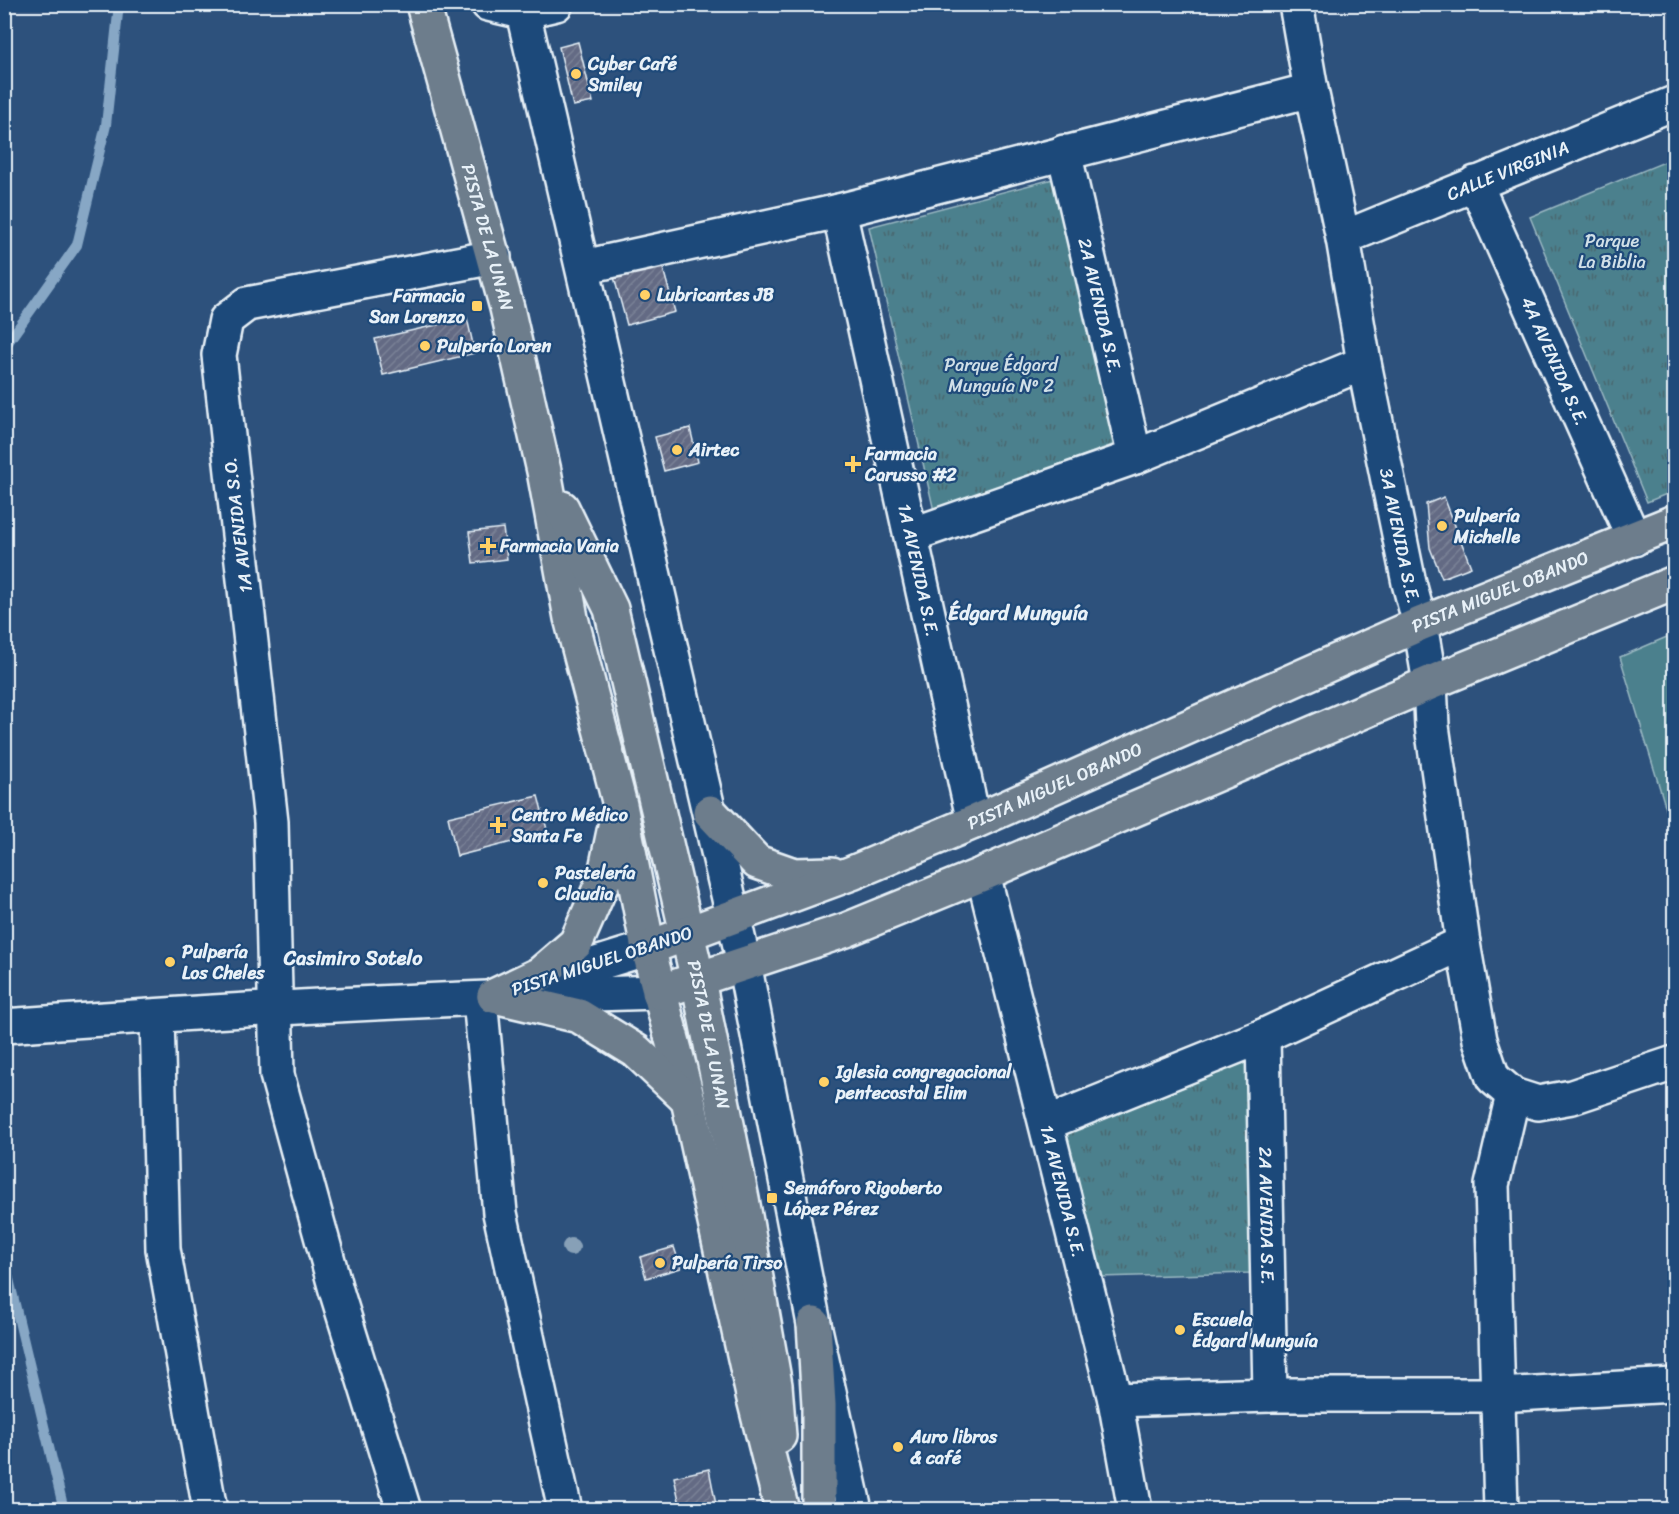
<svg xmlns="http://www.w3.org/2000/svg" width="1679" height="1514" viewBox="0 0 1679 1514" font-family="Sriracha,sans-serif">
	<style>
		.grass { fill: #4c808d; stroke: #9ab8c2; stroke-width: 1.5 }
		.park { fill: url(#park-tufts); stroke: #9ab8c2; stroke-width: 1.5 }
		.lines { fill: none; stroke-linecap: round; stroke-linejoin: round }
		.stream { stroke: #87a7c5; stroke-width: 10 }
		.building { fill: url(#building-hatch); stroke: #e8f1f8; stroke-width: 1.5 }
		.minor-casing { stroke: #e8f1f8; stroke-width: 38 }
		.major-casing { stroke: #e8f1f8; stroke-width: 38 }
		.minor { stroke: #1f4a7a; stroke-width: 33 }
		.major { stroke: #6d7d8c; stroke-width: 33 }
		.tree { fill: #87a0b7 }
		.poi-dot { fill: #ffd166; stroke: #1f4a7a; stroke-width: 2 }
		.labels { text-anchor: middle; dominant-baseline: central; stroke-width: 4.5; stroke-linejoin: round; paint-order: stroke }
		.poi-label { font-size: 18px; font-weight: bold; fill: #e8f1f8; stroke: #1f4a7a; text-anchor: start }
		.street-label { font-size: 18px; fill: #e8f1f8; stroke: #1f4a7a }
		.park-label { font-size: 18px; fill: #d1e0e8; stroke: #1f4a7a }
		.neighbourhood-label { font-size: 20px; font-weight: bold; fill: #e8f1f8; stroke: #1f4a7a }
	</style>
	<defs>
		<pattern id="park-tufts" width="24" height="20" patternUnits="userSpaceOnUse" patternTransform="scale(1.5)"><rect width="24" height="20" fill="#4c808d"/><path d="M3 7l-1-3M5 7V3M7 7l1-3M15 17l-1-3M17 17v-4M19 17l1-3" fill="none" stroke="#49676f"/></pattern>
		<pattern id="building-hatch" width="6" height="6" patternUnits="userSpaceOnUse" patternTransform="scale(1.5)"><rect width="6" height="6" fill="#636b84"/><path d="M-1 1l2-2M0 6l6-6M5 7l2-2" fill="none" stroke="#798196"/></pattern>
	</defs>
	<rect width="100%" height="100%" fill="#2d517c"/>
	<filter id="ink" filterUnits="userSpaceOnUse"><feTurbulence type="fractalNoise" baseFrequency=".0167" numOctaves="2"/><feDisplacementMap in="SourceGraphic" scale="12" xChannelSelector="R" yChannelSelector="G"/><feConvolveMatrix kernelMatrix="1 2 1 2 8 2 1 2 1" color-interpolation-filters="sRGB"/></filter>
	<g filter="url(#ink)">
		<polygon class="grass" points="1674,634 1674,835 1620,657"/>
		<g class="park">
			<polygon points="1674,158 1674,491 1647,502 1530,217"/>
			<polygon points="1053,179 1115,444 934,511 869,227"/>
			<polygon points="1246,1062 1251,1273 1099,1277 1063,1133"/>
		</g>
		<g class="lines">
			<g class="stream">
				<polyline points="4,348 77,245 106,125 119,4"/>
				<polyline points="4,1258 64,1510"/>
			</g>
		</g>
		<g class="building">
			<polygon points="578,42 593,102 573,106 559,47"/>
			<polygon points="662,265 675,312 627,325 614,277"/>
			<polygon points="467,318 475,353 383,375 375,339"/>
			<polygon points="690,428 698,462 664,471 655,437"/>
			<polygon points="1444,497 1471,567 1442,578 1430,548 1426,504"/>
			<polygon points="503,528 507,559 473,563 469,532"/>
			<polygon points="538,796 548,833 457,856 448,817"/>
			<polygon points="674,1247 681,1268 646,1278 640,1257"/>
			<polygon points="709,1469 717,1510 681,1510 674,1477"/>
		</g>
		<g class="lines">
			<defs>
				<g id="minor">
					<polyline points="488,4 522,12 556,4"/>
					<polyline points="521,4 744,963 814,1324 855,1510"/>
					<path id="s1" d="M 1296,4 L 1311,90 L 1343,238 L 1364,363 L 1409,583 L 1420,624 L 1430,683 L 1432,726 L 1463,943 L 1480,1040 L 1493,1078 L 1513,1095 L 1538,1103 L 1572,1097 L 1674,1063"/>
					<path id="s2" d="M 1064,152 L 1135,457"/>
					<path id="s3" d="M 1475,183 L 1634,539"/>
					<path id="s4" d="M 839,211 L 974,822"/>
					<path id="s5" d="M 1343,238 L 1674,103"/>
					<polyline points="583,267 839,211 1311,90"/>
					<polyline points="911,535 1135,457 1364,363"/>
					<path id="s6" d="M 983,874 L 1115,1400 L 1135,1510"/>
					<polyline points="532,984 648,948"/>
					<polyline points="480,999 500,1213 565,1510"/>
					<polyline points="157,1016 163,1249 210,1510"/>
					<path d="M 4,1026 C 222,1010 440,998 659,992"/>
					<path id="s7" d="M 1263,1036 L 1270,1395"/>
					<polyline points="1047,1123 1263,1036 1463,943"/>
					<polyline points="1115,1400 1270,1395 1499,1395 1674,1385"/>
					<polyline points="404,1510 336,1290 277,1075 271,822 219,355 226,320 247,304 494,257"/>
					<polyline points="1501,1510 1492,1185 1513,1095"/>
				</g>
				<g id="major">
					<path id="s8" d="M 423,4 L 507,308 L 544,471 L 571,618 L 620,805 L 648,948 L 688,1100 L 753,1395 L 782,1510"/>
					<path id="s9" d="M 562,508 L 611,609 L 698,980 L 742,1199 L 775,1385 L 779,1436"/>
					<polyline points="710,812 757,862 794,875 832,874"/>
					<path id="s10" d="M 648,948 L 852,873 L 974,822 L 1420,624 L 1674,522"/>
					<polyline points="659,992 846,930 983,874 1430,683 1674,583"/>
					<polyline points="494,996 540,974 576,943 604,879 617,817"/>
					<polyline points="494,996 579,1016 636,1051 688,1100"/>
					<polyline points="814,1324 819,1405 819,1510"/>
				</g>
			</defs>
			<use href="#minor" class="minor-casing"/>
			<use href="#major" class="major-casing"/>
			<use href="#minor" class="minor"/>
			<use href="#major" class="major"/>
		</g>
		<circle class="tree" cx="571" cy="1247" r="9"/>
	</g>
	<g class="poi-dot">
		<circle cx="576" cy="74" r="6"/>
		<circle cx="645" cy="295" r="6"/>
		<rect x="471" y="300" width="12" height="12" rx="3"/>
		<circle cx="425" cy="346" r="6"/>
		<circle cx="677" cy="450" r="6"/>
		<path d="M850 455h6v6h6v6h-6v6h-6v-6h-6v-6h6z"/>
		<circle cx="1442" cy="526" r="6"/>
		<path d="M485 537h6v6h6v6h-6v6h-6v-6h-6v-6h6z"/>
		<path d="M495 816h6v6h6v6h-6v6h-6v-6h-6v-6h6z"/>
		<circle cx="543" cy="883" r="6"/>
		<circle cx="170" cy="962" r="6"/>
		<circle cx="824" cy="1082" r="6"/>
		<rect x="766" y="1192" width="12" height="12" rx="3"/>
		<circle cx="660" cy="1263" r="6"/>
		<circle cx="1180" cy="1330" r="6"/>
		<circle cx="898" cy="1447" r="6"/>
	</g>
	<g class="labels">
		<g class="poi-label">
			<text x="588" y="64">Cyber Café<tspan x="588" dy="21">Smiley</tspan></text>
			<text x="657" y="295">Lubricantes JB</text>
			<text x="465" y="296" text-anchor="end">Farmacia<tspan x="465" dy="21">San Lorenzo</tspan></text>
			<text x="437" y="346">Pulpería Loren</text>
			<text x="689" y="450">Airtec</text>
			<text x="865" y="454">Farmacia<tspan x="865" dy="21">Carusso #2</tspan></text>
			<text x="1454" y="516">Pulpería<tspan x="1454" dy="21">Michelle</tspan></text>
			<text x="500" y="546">Farmacia Vania</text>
			<text x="512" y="815">Centro Médico<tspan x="512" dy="21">Santa Fe</tspan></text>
			<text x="555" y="873">Pastelería<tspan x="555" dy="21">Claudia</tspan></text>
			<text x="182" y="952">Pulpería<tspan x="182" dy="21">Los Cheles</tspan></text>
			<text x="836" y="1072">Iglesia congregacional<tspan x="836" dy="21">pentecostal Elim</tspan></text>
			<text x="784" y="1188">Semáforo Rigoberto<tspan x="784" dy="21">López Pérez</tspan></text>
			<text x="672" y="1263">Pulpería Tirso</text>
			<text x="1192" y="1320">Escuela<tspan x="1192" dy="21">Édgard Munguía</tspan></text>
			<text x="910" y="1437">Auro libros<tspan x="910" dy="21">&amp; café</tspan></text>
		</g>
		<g class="street-label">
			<text stroke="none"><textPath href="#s5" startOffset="178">CALLE VIRGINIA</textPath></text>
			<text stroke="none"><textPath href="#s8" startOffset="242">PISTA DE LA UNAN</textPath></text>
			<text stroke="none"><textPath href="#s2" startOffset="158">2A AVENIDA S.E.</textPath></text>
			<text stroke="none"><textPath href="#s3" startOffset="195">4A AVENIDA S.E.</textPath></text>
			<text transform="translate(238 525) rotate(-97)">1A AVENIDA S.O.</text>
			<text stroke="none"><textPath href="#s1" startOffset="542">3A AVENIDA S.E.</textPath></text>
			<text stroke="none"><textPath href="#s4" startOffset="368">1A AVENIDA S.E.</textPath></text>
			<text stroke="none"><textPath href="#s10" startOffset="924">PISTA MIGUEL OBANDO</textPath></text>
			<text stroke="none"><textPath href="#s10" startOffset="438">PISTA MIGUEL OBANDO</textPath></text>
			<text transform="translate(602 961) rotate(-18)">PISTA MIGUEL OBANDO</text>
			<text stroke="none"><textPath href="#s9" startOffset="549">PISTA DE LA UNAN</textPath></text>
			<text stroke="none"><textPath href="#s6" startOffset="327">1A AVENIDA S.E.</textPath></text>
			<text stroke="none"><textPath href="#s7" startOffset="180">2A AVENIDA S.E.</textPath></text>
		</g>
		<g class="park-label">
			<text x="1612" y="241">Parque<tspan x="1612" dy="21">La Biblia</tspan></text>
			<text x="1001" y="365">Parque Édgard<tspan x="1001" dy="21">Munguía Nº 2</tspan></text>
		</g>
		<g class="neighbourhood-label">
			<text x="1018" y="613">Édgard Munguía</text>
			<text x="353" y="958">Casimiro Sotelo</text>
		</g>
	</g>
	<rect width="1679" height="1514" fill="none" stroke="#1f4a7a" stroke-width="24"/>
	<rect x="12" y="12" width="1655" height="1490" fill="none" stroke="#e8f1f8" stroke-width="2" filter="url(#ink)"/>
</svg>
